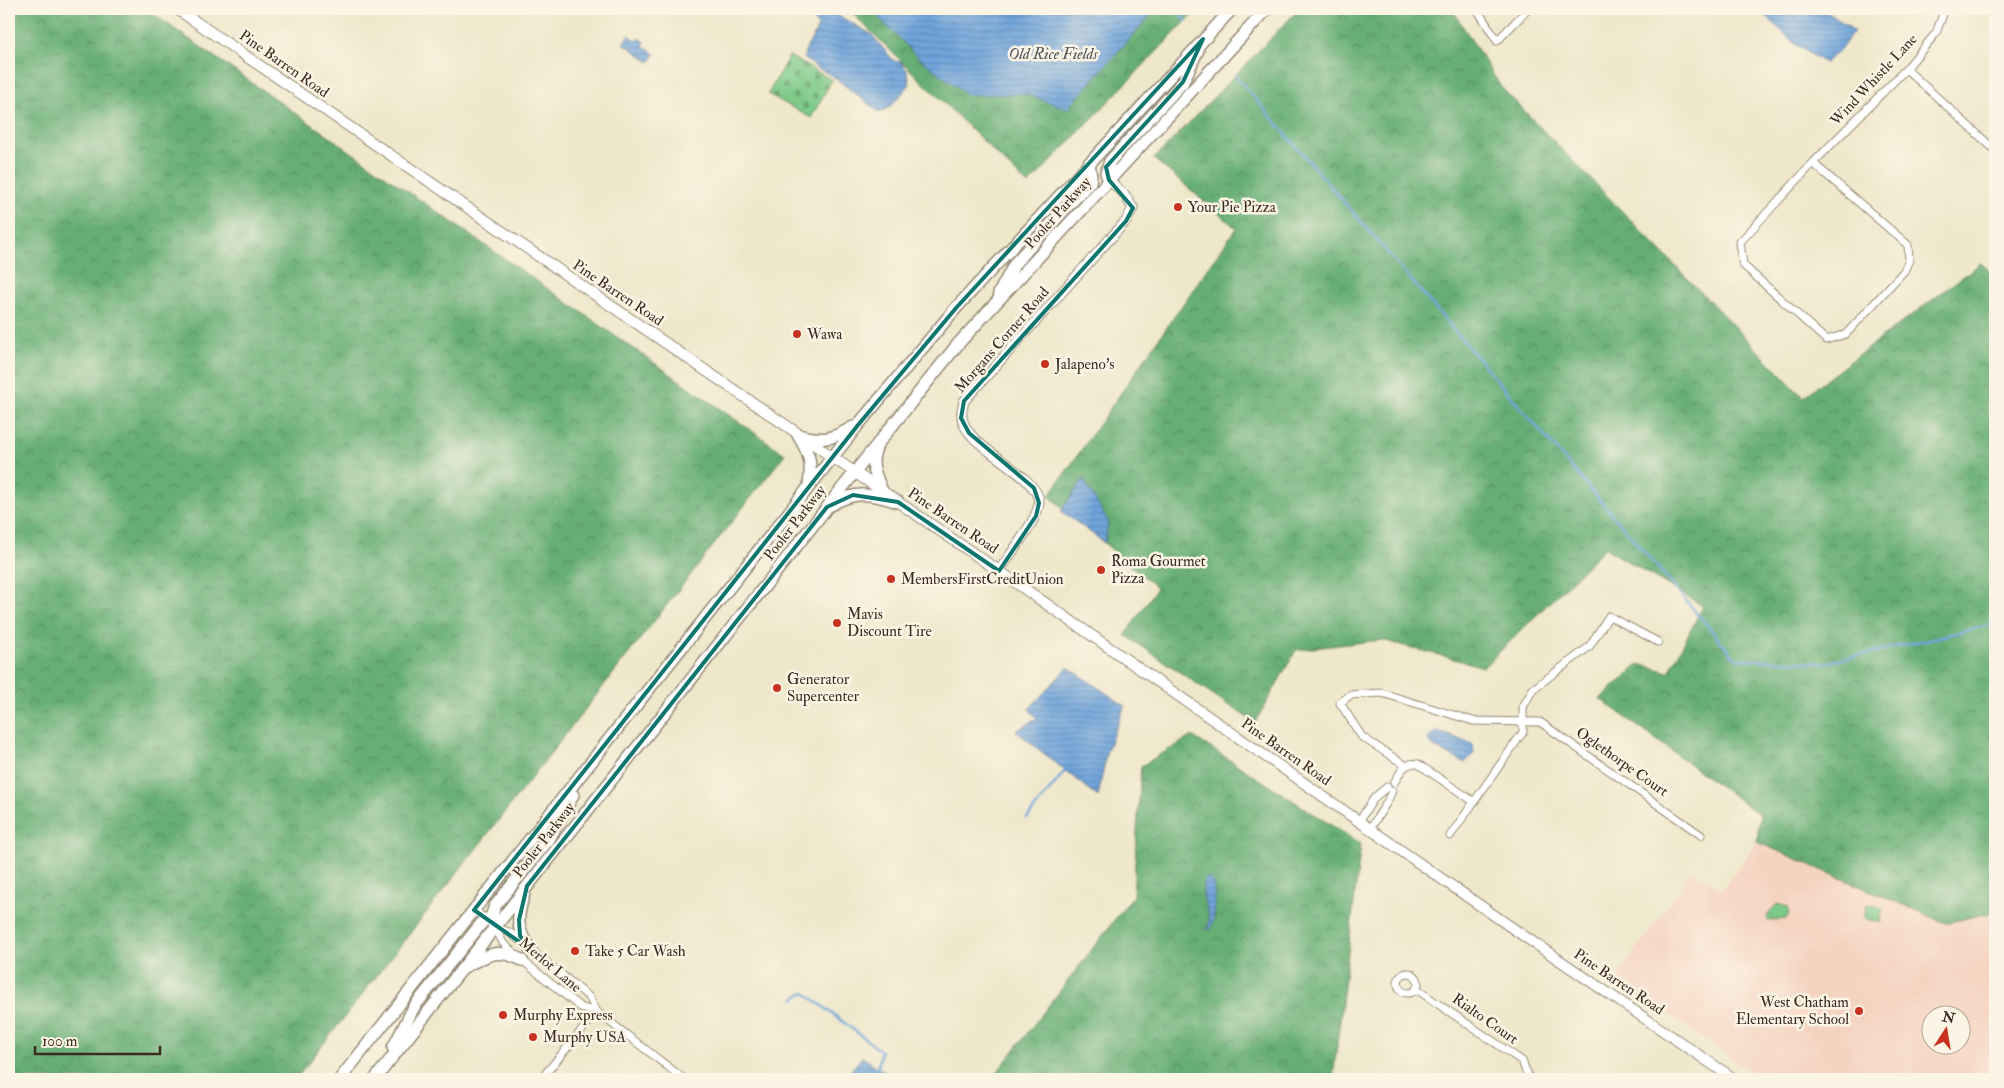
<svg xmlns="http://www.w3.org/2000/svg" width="2004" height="1088" viewBox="0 0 2004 1088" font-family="'IM FELL Double Pica',serif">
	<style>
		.built { fill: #f5d3c1; fill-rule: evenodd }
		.forest { fill: url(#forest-crowns); stroke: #506c4a }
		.cemetery { fill: url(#cemetery-stones); stroke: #5c7a54 }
		.park { fill: url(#park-crowns); stroke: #5c7a54 }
		.water { fill: url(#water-rules); stroke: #56677d }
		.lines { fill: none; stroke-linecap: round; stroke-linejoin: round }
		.stream { stroke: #70a4dc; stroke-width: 2.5 }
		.minor-casing { stroke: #948874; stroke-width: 9 }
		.tertiary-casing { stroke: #948874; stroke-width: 11 }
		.secondary-casing { stroke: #948874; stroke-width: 12 }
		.primary-casing { stroke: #948874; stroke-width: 14 }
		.minor { stroke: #fff; stroke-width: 7 }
		.tertiary { stroke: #fff; stroke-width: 9 }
		.secondary { stroke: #fff; stroke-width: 10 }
		.primary { stroke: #fff; stroke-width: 11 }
		.marked { fill: none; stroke: #0f766e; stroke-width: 4; stroke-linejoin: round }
		.poi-dot { fill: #c8321e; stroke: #fcf5e5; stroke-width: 2 }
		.labels { text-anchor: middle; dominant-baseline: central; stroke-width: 5; stroke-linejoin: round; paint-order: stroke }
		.street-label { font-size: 15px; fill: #3b2a1e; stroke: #fcf5e5 }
		.poi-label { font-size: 15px; fill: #3b2a1e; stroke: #fcf5e5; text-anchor: start }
		.water-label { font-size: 16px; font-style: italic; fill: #4e5560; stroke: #fcf5e5 }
	</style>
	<defs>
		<pattern id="forest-crowns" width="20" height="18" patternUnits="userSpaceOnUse" patternTransform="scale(1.25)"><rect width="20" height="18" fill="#66ae75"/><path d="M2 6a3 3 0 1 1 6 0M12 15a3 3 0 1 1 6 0" fill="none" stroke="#558e5f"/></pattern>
		<pattern id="cemetery-stones" width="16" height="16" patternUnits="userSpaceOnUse" patternTransform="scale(1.25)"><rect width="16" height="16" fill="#7dca89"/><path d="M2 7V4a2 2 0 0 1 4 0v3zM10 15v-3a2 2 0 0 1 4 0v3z" fill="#68a46f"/></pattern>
		<pattern id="park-crowns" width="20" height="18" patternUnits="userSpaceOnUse" patternTransform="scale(1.25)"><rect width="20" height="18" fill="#7dca89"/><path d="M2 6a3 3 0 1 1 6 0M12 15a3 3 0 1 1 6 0" fill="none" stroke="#68a46f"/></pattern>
		<pattern id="water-rules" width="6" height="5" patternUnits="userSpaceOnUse" patternTransform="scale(1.25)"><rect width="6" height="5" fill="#70a4dc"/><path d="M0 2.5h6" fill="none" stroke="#5d86b2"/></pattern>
	</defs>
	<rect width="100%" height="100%" fill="#fcf5e5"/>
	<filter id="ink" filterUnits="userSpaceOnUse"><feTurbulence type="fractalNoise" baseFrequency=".02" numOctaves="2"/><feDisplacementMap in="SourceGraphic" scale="10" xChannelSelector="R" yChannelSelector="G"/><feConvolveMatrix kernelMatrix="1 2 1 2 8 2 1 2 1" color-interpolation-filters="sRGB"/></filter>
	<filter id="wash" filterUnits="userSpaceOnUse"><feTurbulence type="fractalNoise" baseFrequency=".0096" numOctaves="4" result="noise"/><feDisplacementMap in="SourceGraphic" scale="20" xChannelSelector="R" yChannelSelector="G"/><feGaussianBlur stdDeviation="1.12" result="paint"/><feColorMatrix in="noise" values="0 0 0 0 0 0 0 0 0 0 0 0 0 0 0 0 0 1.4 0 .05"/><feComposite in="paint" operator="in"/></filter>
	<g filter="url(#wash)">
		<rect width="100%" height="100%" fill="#eee7ca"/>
		<path class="built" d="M 1757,842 L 1945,923 L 1995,912 L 1995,1079 L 1760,1079 L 1617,977 L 1693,871 L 1722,890 ZM 1932,1016 L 1962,1016 L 1962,1046 L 1932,1046 Z"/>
		<g class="forest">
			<polygon points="9,9 146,9 785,454 296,1079 9,1079"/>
			<polygon points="848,9 1198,9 1028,185"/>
			<polygon points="1299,9 1452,9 1501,87 1803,397 1981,263 1995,276 1995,912 1945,923 1757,842 1760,815 1600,699 1639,664 1669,672 1703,606 1605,548 1484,667 1382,640 1296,650 1255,723 1125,635 1157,588 1049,496 1236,228 1154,159"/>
			<polygon points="1192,736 1361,844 1333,1079 992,1079 1133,896 1141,766"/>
		</g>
		<polygon class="cemetery" points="789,56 832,80 811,118 768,94"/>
		<g class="park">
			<polygon points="1778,904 1787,907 1789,914 1786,919 1768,921 1767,916 1776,905"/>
			<polygon points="1867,904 1883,908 1880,923 1864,918"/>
		</g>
		<g class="water">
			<path d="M 805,9 L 832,9 L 837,15 L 871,34 L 894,61 L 901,62 L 907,70 L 910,84 L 890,107 L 879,112 L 834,77 L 814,66 L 804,58 C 804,47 815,37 818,26 Z"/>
			<polygon points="870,9 1156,9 1067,109 1026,94 967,95 919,58"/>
			<polygon points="1759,9 1824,9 1854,31 1841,49 1825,63 1796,45"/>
			<polygon points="629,35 637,41 640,38 645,42 643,46 655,54 650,62 623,43"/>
			<polygon points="1083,479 1108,521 1105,543 1061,511"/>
			<polygon points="1068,667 1125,706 1107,750 1098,797 1016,731 1037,718 1029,709"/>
			<polygon points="1437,731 1473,744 1474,753 1465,763 1434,747 1428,740 1431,735"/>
			<path d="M 1206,878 L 1211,878 C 1217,889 1216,920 1210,930 L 1207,930 C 1215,913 1195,895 1206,878 Z"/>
			<polygon points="862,1057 895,1079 844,1079"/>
		</g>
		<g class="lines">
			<g class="stream">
				<polyline points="1176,9 1186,21"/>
				<polyline points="1235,75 1736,659 1826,663 1995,624"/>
				<polyline points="1027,818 1065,771"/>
				<polyline points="794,999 804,992 881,1051 878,1068"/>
			</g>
		</g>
	</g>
	<g filter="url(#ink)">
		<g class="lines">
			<defs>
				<g id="minor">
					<polyline points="1477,9 1497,41 1528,9"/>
					<polyline points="1906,69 1995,150"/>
					<polyline points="1813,163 1908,245 1909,260 1904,271 1846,334 1826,340 1743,265 1740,242 1813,163 1906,69 1936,33 1945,9"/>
					<polyline points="1405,765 1362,737 1340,703 1350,695 1382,693 1473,721 1540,722 1701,835"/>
					<path d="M 1394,783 C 1400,773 1404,761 1418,764 L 1473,801"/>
					<polyline points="1359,821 1375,797 1387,787"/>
					<polyline points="1370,829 1387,802 1392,791"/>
					<polyline points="1450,836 1523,732 1523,707 1533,689 1589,647 1609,616 1658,642"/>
					<polyline points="474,910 495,927 509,932 589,997 597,1012"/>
					<polyline points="495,927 503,943 522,960 580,1007 597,1012 684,1079"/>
					<circle cx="1408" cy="983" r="10"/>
					<polyline points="1416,989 1522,1061 1529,1079"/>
					<polyline points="541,1079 597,1012"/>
				</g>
				<path id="tertiary" d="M 999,571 C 1008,557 1040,517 1039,502 C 1037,472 963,447 962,416 C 961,411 963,406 964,401 L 1126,221 L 1133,208 L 1125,195 L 1109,180"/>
				<polyline id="secondary" points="177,9 999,571 1521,934 1734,1079"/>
				<g id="primary">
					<polyline points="1109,180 1106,173 1110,161 1183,82 1198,50"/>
					<polyline points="999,293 1015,263 1090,182 1091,176 1089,163"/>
					<path d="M 798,435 C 823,441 831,440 853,427"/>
					<path d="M 798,435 C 810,455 812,462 809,485"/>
					<path d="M 876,448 C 869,464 876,476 882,491"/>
					<path d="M 831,505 C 856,490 872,494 898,502"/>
					<path d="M 524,894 C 516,918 516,929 531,950"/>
					<polyline points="495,927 492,914 495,906 549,839 573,795"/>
					<path d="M 466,966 C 489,954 497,948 522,960"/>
					<polyline points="393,1048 414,1007 485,919"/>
					<polyline points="340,1079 858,425 956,308 1232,9"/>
					<polyline points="375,1079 855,472 958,344 1267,9"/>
				</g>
			</defs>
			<use href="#minor" class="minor-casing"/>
			<use href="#tertiary" class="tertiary-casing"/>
			<use href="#secondary" class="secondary-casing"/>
			<use href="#primary" class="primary-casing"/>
			<use href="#minor" class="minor"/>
			<use href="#tertiary" class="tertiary"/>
			<use href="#secondary" class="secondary"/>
			<use href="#primary" class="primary"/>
		</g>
	</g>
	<path class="marked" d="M 1203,39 L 1183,82 L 1106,167 L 1109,180 L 1133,208 L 1126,221 L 964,401 L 961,418 L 969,433 L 1034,488 L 1039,503 L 1036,516 L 999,571 L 898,502 L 853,495 L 827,507 L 527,886 L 519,920 L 520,936 L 531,950 L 474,910 L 858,425 L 956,308 Z"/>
	<g class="poi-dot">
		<circle cx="1178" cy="207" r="5"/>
		<circle cx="797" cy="334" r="5"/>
		<circle cx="1045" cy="364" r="5"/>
		<circle cx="1101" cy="570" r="5"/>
		<circle cx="891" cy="579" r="5"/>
		<circle cx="837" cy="623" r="5"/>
		<circle cx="777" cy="688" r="5"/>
		<circle cx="575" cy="951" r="5"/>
		<circle cx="1859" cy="1011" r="5"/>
		<circle cx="503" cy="1015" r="5"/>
		<circle cx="533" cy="1037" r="5"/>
	</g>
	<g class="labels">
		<g class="street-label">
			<text transform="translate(284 64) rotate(35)">Pine Barren Road</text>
			<text transform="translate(1874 80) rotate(-47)">Wind Whistle Lane</text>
			<text transform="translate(1058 213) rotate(-48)">Pooler Parkway</text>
			<text transform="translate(618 293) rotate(34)">Pine Barren Road</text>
			<text transform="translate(1002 340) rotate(-49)">Morgans Corner Road</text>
			<text transform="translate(953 521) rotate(34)">Pine Barren Road</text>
			<text transform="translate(795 523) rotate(-52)">Pooler Parkway</text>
			<text transform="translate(1286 752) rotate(35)">Pine Barren Road</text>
			<text transform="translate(1622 762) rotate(35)">Oglethorpe Court</text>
			<text transform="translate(544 840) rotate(-52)">Pooler Parkway</text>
			<text transform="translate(550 965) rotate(40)">Merlot Lane</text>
			<text transform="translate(1619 982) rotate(34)">Pine Barren Road</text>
			<text transform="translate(1485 1019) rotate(35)">Rialto Court</text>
		</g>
		<g class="poi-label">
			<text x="1188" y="207">Your Pie Pizza</text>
			<text x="807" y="334">Wawa</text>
			<text x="1055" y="364">Jalapeno's</text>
			<text x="1111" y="561">Roma Gourmet<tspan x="1111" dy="17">Pizza</tspan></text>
			<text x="901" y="579">MembersFirstCreditUnion</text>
			<text x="847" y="614">Mavis<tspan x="847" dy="17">Discount Tire</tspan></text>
			<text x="787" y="679">Generator<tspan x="787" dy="17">Supercenter</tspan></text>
			<text x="585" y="951">Take 5 Car Wash</text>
			<text x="1849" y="1002" text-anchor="end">West Chatham<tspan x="1849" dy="17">Elementary School</tspan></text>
			<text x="513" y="1015">Murphy Express</text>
			<text x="543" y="1037">Murphy USA</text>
		</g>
		<g class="water-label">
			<text x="1053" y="54">Old Rice Fields</text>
		</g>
	</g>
	<rect width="2004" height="1088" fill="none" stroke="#fcf5e5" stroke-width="30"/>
	<g transform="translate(1946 1030) rotate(12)"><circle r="24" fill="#fcf5e5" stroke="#afa495"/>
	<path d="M0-4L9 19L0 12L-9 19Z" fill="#c8321e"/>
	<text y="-8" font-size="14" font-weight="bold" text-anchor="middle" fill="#3b2a1e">N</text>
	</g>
	<path d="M35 1046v8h125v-8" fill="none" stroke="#3b2a1e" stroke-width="2.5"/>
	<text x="42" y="1046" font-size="15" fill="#3b2a1e" stroke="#fcf5e5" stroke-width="4" paint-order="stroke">100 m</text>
</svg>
